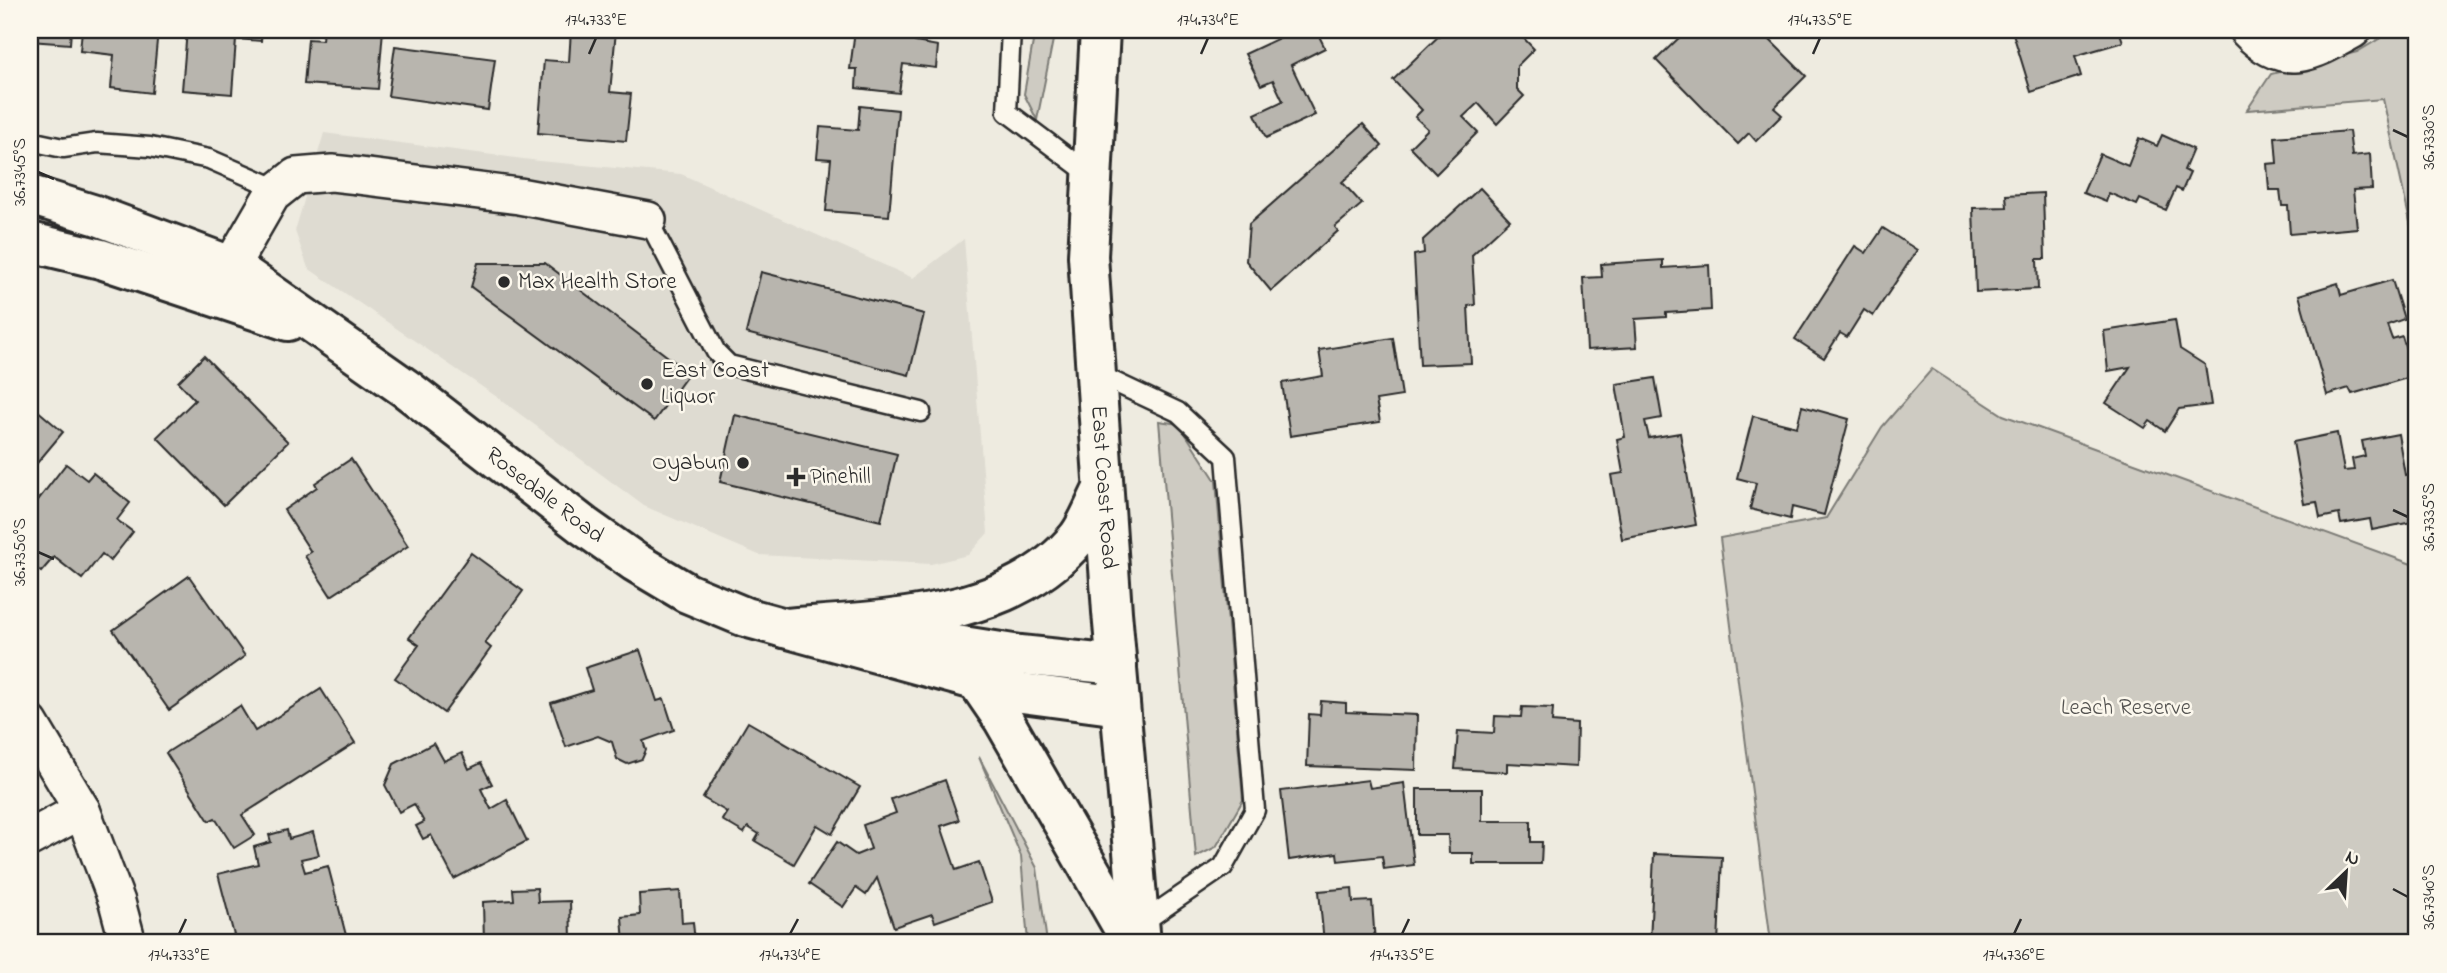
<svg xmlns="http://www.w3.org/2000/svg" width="2447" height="973" viewBox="0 0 2447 973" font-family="'Indie Flower',sans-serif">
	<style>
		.built { fill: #dedbd1 }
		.green { fill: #cecbc2; stroke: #7c7b76; stroke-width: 2 }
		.building { fill: #b8b5ae; stroke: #2b2b2b; stroke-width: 2 }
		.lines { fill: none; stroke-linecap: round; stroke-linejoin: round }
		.service-casing { stroke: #2b2b2b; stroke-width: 23 }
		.minor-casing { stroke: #2b2b2b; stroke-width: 40 }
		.secondary-casing { stroke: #2b2b2b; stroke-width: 44 }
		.primary-casing { stroke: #2b2b2b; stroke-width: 44 }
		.service { stroke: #fbf7ec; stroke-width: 18 }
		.minor { stroke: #fbf7ec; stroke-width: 35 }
		.secondary { stroke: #fbf7ec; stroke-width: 38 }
		.primary { stroke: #fbf7ec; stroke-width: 38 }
		.ticks { fill: none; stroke: #2b2b2b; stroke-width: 2.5 }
		.poi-dot { fill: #2b2b2b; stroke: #fbf7ec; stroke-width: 2.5 }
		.labels { text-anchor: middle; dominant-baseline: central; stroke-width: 5; stroke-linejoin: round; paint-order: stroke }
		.poi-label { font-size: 23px; fill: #2b2b2b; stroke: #fbf7ec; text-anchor: start }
		.street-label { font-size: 23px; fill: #2b2b2b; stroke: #fbf7ec }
		.park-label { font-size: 23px; fill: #545351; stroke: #fbf7ec }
		.neatline { fill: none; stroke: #2b2b2b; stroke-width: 2.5 }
		.ticks-label { font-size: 18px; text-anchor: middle; fill: #2b2b2b }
	</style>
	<rect width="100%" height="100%" fill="#eeebe0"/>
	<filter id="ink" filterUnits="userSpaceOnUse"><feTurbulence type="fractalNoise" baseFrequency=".0143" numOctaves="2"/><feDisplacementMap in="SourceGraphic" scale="14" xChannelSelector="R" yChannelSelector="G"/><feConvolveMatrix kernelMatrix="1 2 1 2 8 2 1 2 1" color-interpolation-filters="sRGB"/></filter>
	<g filter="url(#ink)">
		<polygon class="built" points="324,133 539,161 681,174 913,278 964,239 988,533 968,555 931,564 759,555 644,506 497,397 308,268 295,231"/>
		<g class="green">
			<polygon points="1035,30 1055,30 1037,120 1024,94"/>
			<polygon points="2394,30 2417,30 2417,254 2383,99 2247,110 2271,74 2357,52"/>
			<polygon points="1932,369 2003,415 2417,566 2417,943 1771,943 1720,538 1826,518 1882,427"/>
			<polygon points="1159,421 1179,424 1216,481 1243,800 1216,847 1196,857"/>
			<polygon points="979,757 1037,868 1047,943 1028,943 1021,856"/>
		</g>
		<g class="building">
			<polygon points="30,30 71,30 70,44 30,41"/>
			<polygon points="82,30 158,30 152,93 111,88 114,55 80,51"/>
			<polygon points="187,30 262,30 261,41 236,39 232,94 182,90"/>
			<polygon points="323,30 383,30 378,89 304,84 308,39 322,40"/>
			<polygon points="571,30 616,31 610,92 631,94 626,141 538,133 544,60 569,62"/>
			<polygon points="855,30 917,30 915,42 938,46 936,68 903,64 899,93 856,88 857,69 850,69"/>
			<polygon points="1296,30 1316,30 1325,48 1291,65 1315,115 1266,138 1255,114 1283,101 1273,80 1261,85 1245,54"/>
			<polygon points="1445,30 1477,30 1481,34 1486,30 1516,30 1534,49 1517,66 1517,89 1524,96 1497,124 1478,103 1463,117 1478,132 1436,174 1410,147 1428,129 1415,117 1422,110 1393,80"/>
			<polygon points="1687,30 1760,30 1806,76 1774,108 1782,115 1756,141 1749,133 1738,144 1656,60"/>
			<polygon points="2012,30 2119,30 2123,42 2075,56 2081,76 2031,92"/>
			<polygon points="395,46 495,59 488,110 388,96"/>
			<polygon points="860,106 898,110 889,216 826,211 831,159 817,158 820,127 858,130"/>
			<polygon points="1363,124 1382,146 1342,182 1362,204 1335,227 1338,231 1271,291 1246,261 1249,224"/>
			<polygon points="2349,131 2352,156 2370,154 2372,189 2353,190 2357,228 2290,234 2288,206 2282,206 2280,190 2269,190 2267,164 2277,163 2275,137"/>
			<polygon points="2162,135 2193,149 2184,170 2190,173 2182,191 2176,188 2166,210 2140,199 2137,205 2109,193 2106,202 2083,193 2100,154 2128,166 2139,138 2157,146"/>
			<polygon points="1480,188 1510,220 1472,255 1475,305 1468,306 1471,363 1420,365 1414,255 1424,253 1423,240"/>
			<polygon points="2043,193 2045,259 2037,259 2038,289 1976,292 1973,208 2007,207 2006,195"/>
			<polygon points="1883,228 1917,250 1873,316 1864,310 1847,337 1840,333 1824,358 1795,339 1855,246 1866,253"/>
			<polygon points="1663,260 1663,268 1709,265 1711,310 1666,313 1666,317 1635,319 1637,347 1587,350 1583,278 1602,277 1601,264"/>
			<polygon points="478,263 545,263 689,373 654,421 471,287"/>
			<polygon points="761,272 924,314 909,375 746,333"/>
			<polygon points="2392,280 2404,319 2387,325 2392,339 2402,336 2414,376 2352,394 2349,388 2327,395 2299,295 2338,283 2341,295"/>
			<polygon points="2175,320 2180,349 2205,365 2211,405 2179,409 2165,431 2150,421 2145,428 2106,403 2130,367 2108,371 2104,331"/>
			<polygon points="1393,338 1402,396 1376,400 1380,422 1290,436 1282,383 1323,376 1319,350"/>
			<polygon points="204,356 288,442 224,505 157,437 195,400 178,382"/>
			<polygon points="1655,378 1662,418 1645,421 1649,438 1680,433 1696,525 1622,539 1611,475 1623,473 1617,439 1625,437 1616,384"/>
			<polygon points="30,404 63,432 33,468 30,466"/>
			<polygon points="1802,406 1849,419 1824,515 1792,507 1790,519 1750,509 1756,483 1737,478 1753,416 1797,427"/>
			<polygon points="735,415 897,454 881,521 720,482"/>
			<polygon points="2337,433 2344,471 2354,470 2352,459 2365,456 2362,441 2398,434 2405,475 2417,473 2417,511 2410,512 2412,522 2372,530 2370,519 2341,524 2339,514 2320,518 2317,502 2304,504 2293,442"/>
			<polygon points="351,459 408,546 331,596 305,556 311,552 284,510 317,487 315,483"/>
			<polygon points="66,464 87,480 93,473 130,503 117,520 133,532 110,561 102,554 82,579 54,557 41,572 30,563 30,500 35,504"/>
			<polygon points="471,553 523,591 485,643 491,648 444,713 395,678 419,645 409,638"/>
			<polygon points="189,576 245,656 169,710 113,630"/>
			<polygon points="640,650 657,701 664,699 674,730 643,741 646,750 642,759 627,764 617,759 612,742 598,736 566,747 551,703 592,690 585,668"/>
			<polygon points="321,689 355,743 242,815 255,835 234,848 215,818 209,821 166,753 240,706 255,731"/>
			<polygon points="1321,701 1346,703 1346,712 1417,715 1416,770 1307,766 1309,714 1320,715"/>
			<polygon points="1522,707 1553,708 1552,722 1577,724 1576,767 1507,763 1507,772 1455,769 1458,731 1494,733 1495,716 1521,717"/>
			<polygon points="748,722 860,787 832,834 817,825 794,864 755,841 759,834 748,827 744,833 722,820 727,812 703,798"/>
			<polygon points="434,743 444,761 462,753 469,769 481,763 492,784 481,789 491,809 507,800 527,841 454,879 431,835 423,839 416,826 424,822 414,804 399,812 385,785 394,764"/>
			<polygon points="945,780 959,820 941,826 956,870 979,862 992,902 935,922 932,914 894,927 877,878 866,895 856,888 843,907 809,884 837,842 856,855 871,849 863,825 896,813 891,799"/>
			<polygon points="1368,780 1370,788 1404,783 1414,865 1384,869 1382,856 1338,861 1337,853 1289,860 1281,791"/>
			<polygon points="1417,789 1482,789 1482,821 1531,821 1531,842 1542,842 1541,864 1473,864 1473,853 1449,853 1448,835 1417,835"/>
			<polygon points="287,830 289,839 313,832 319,855 301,859 305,872 328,866 348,943 236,943 218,874 258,864 254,847 271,842 269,835"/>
			<polygon points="1654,854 1722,857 1718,943 1650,943"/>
			<polygon points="537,888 538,902 570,901 571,939 562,940 562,943 484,943 483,902 514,900 513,889"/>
			<polygon points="1352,888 1353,902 1372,901 1375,943 1324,943 1319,891"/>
			<polygon points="680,891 682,923 693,922 695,943 624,943 622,917 640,915 639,894"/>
		</g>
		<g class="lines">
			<defs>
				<g id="service">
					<polyline points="1011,30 1007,112 1092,176"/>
					<polyline points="30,141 63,148 97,143 150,147 209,159 278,189"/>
					<polyline points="648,220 716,352 729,365 921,412"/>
					<polyline points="1095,373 1178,412 1226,457 1255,810 1223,867 1140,924"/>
				</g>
				<g id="minor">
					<path d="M 2247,30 C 2284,70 2312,53 2353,30"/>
					<polyline points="231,266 272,195 296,176 332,173 359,176 519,196 648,220"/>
					<polyline points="30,723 82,810 117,902 128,943"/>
					<polyline points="30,838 82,810"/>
				</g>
				<g id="secondary">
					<path id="s1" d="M 30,195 L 95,215 L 231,266 L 408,390 L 584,526 L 635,562 L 687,593 L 745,617 L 1022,693 L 1120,706"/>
					<polyline points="30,242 101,259 288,321"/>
					<polyline points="880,633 1020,655 1117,665"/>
				</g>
				<g id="primary">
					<path id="s2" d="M 1100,30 L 1088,256 L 1112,612 L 1141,943"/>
					<path d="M 784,628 C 882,620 1011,620 1078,537 C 1088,524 1095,504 1103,489"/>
					<polyline points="977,681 1003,719 1132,943"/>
				</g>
			</defs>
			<use href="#service" class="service-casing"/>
			<use href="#minor" class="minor-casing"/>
			<use href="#secondary" class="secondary-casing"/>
			<use href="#primary" class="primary-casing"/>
			<use href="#service" class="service"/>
			<use href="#minor" class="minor"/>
			<use href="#secondary" class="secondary"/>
			<use href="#primary" class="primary"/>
		</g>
	</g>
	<path class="ticks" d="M 589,54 L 596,38M 1201,54 L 1208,38M 1813,54 L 1820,38M 2393,130 L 2408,137M 38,172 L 54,179M 2393,510 L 2408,517M 38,552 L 54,559M 2393,889 L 2408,897M 179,934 L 186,919M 790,934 L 798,919M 1402,934 L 1409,919M 2014,934 L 2021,919"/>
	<g class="poi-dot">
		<circle cx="504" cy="282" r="7"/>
		<circle cx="647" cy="384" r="7"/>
		<circle cx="743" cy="463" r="7"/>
		<path d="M792.5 466.5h7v7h7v7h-7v7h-7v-7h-7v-7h7z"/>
	</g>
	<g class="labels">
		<g class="poi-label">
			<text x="518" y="282">Max Health Store</text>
			<text x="661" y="371">East Coast<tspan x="661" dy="26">Liquor</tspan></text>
			<text x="729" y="463" text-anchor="end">Oyabun</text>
			<text x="810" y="477">Pinehill</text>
		</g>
		<g class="street-label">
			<text stroke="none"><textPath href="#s2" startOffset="458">East Coast Road</textPath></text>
			<text stroke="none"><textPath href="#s1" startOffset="602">Rosedale Road</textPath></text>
		</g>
		<g class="park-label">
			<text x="2126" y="708">Leach Reserve</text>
		</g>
	</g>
	<rect width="2447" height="973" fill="none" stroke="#fbf7ec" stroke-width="77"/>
	<g transform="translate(2346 872) rotate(25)" stroke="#fbf7ec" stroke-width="5" paint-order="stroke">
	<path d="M0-5L12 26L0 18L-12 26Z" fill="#2b2b2b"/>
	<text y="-10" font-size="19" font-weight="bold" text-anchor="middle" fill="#2b2b2b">N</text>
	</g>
	<rect x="38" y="38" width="2370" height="896" class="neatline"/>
	<g class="ticks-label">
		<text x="596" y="25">174.733°E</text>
		<text x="1208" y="25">174.734°E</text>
		<text x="1820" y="25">174.735°E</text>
		<text transform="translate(2428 137) rotate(-90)" y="6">36.7330°S</text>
		<text transform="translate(19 172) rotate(-90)" y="6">36.7345°S</text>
		<text transform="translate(2428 517) rotate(-90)" y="6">36.7335°S</text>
		<text transform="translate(19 552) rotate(-90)" y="6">36.7350°S</text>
		<text transform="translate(2428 897) rotate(-90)" y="6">36.7340°S</text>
		<text x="179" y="960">174.733°E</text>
		<text x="790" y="960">174.734°E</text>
		<text x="1402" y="960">174.735°E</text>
		<text x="2014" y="960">174.736°E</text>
	</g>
</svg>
